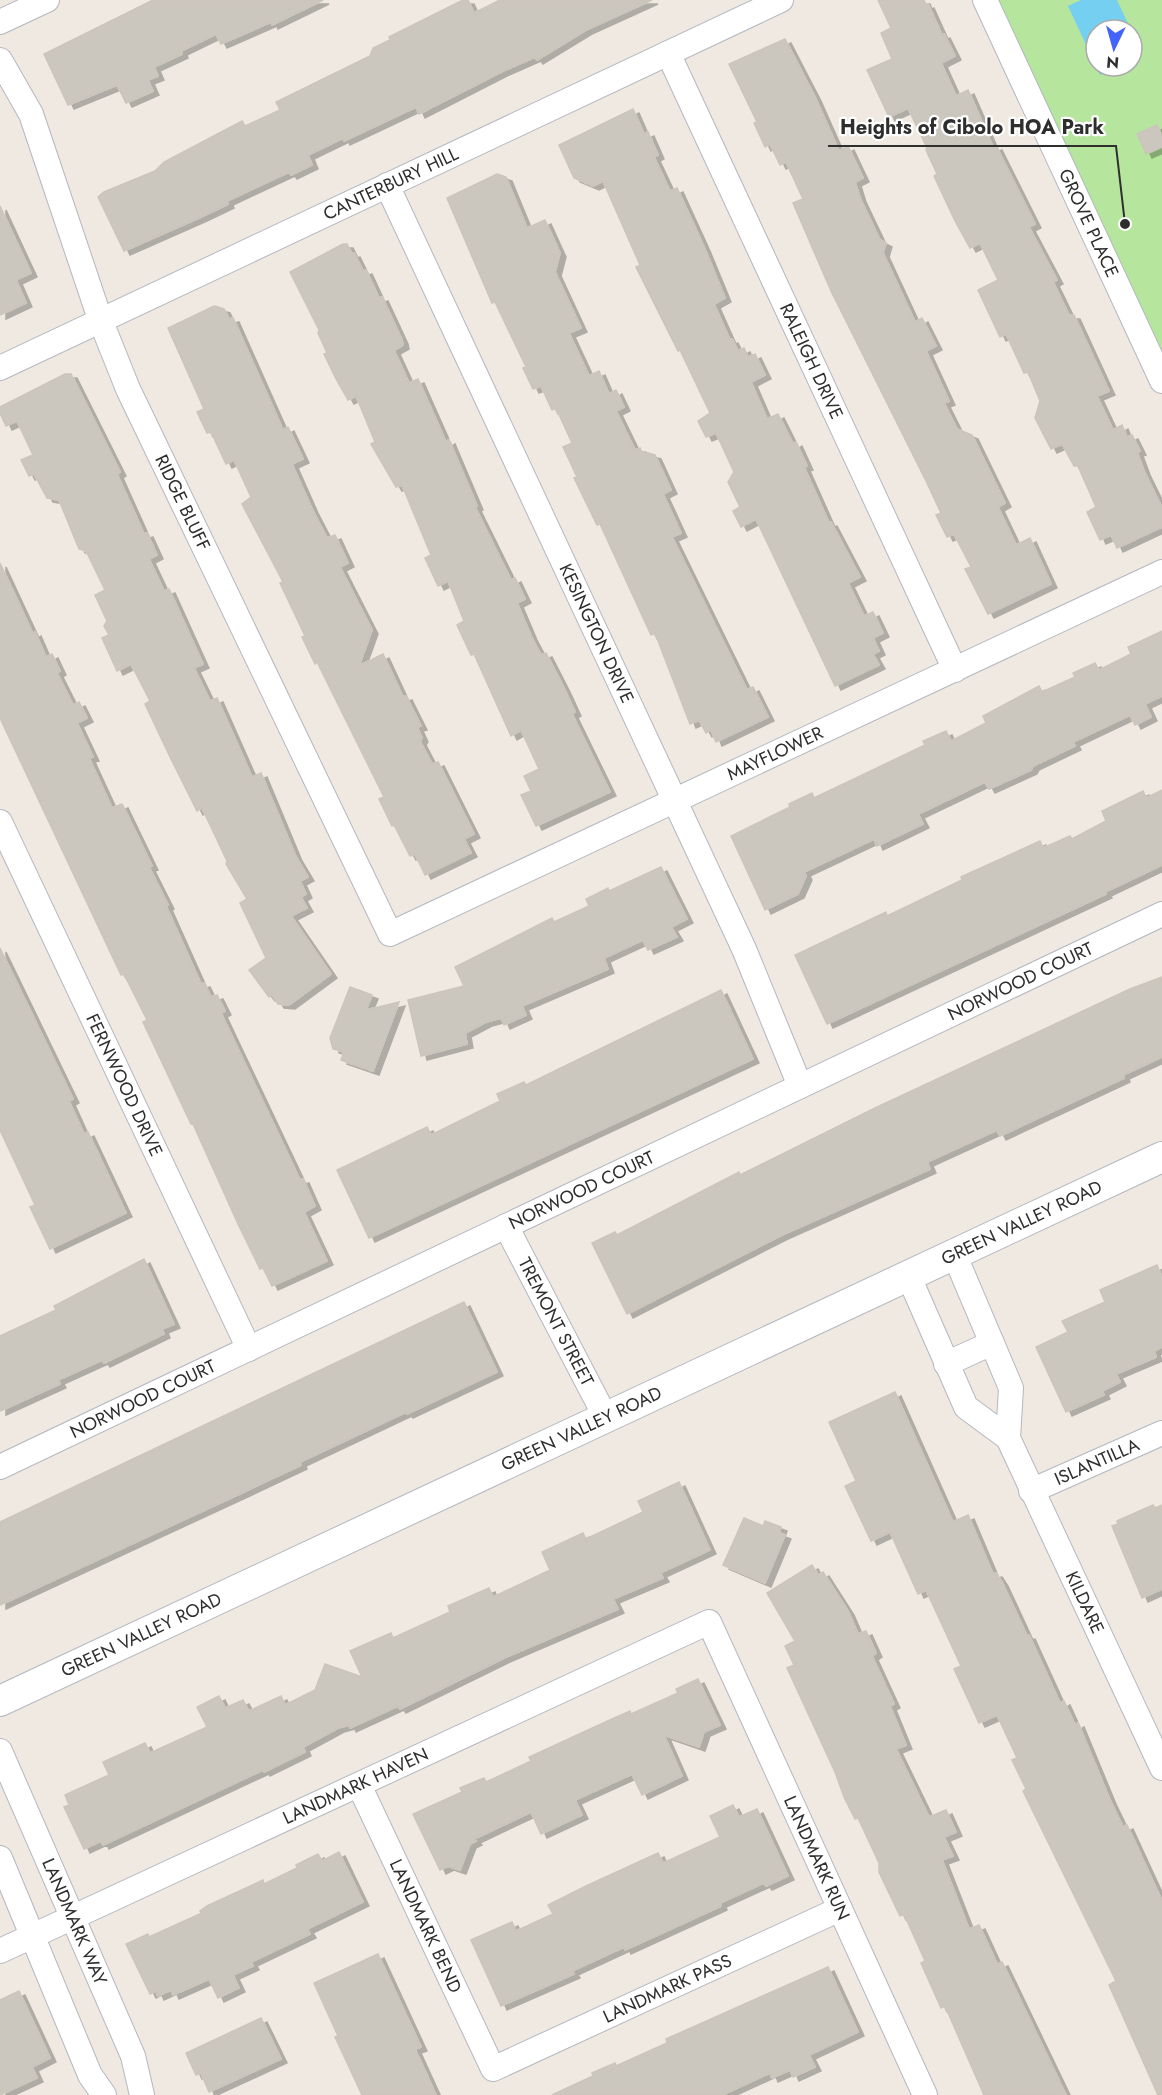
<svg xmlns="http://www.w3.org/2000/svg" width="1162" height="2095" viewBox="0 0 1162 2095" font-family="Jost,sans-serif">
	<style>
		.green { fill: #b6e59e; fill-rule: evenodd }
		.water { fill: #75cff0 }
		.building { fill: #cbc7bf; stroke: #cbc5ba; stroke-width: 1.5; filter: url(#shadow) }
		.lines { fill: none; stroke-linecap: round; stroke-linejoin: round }
		.minor-casing { stroke: #b4b7c1; stroke-width: 26 }
		.tertiary-casing { stroke: #b4b7c1; stroke-width: 32 }
		.minor { stroke: #fff; stroke-width: 24 }
		.tertiary { stroke: #fff; stroke-width: 30 }
		.labels { text-anchor: middle; dominant-baseline: central; stroke-width: 4.5; stroke-linejoin: round; paint-order: stroke }
		.street-label { font-size: 18px; fill: #2e2e2e; stroke: #fff }
		.leader { fill: none; stroke: #2e2e2e; stroke-width: 2 }
		.callout-dot { fill: #2e2e2e; stroke: #fff; stroke-width: 2 }
		.callout-label { font-size: 20px; text-anchor: middle; font-weight: bold; fill: #2e2e2e; stroke: #fff; stroke-width: 4.5; stroke-linejoin: round; paint-order: stroke }
	</style>
	<defs>
		<filter id="shadow"><feDropShadow dx="6" dy="4" stdDeviation="0" flood-color="#0004"/></filter>
	</defs>
	<rect width="100%" height="100%" fill="#efe9e1"/>
	<path class="green" d="M 985,0 L 1162,0 L 1162,381 ZM 1096,30 L 1132,30 L 1132,66 L 1096,66 Z"/>
	<polygon class="water" points="1081,0 1117,0 1131,30 1096,30 1096,66 1120,66 1100,75 1068,6"/>
	<g class="building">
		<polygon points="153,0 323,0 272,25 271,22 221,44 216,34 181,51 182,54 154,67 158,76 148,80 153,91 126,103 117,85 68,105 44,54"/>
		<polygon points="463,0 468,0 474,13 500,0 652,0 586,30 537,60 535,57 501,72 419,114 416,107 344,141 343,138 308,155 312,165 291,175 289,172 227,201 228,204 201,217 124,251 98,197 104,192 155,171 164,162 242,121 245,126 280,110 276,102 370,56 373,48 390,40 389,37"/>
		<polygon points="878,0 924,0 926,5 928,4 942,35 944,34 955,56 941,63 956,96 968,90 993,147 996,146 1035,224 1029,227 1057,280 1053,282 1069,315 1074,315 1109,391 1097,396 1113,430 1122,425 1127,437 1132,435 1140,451 1137,452 1144,471 1162,508 1162,527 1117,548 1111,535 1100,540 1087,512 1096,507 1078,466 1074,466 1062,444 1051,449 1035,418 1040,401 1028,372 1024,373 1006,334 1000,337 978,290 998,280 980,243 970,248 955,221 934,176 937,174 926,150 927,148 908,108 889,117 867,70 892,59 881,33 891,28"/>
		<polygon points="785,39 815,97 839,151 848,146 863,178 855,182 860,198 880,240 886,243 883,253 915,322 922,318 936,346 926,351 949,401 944,403 957,429 972,435 1005,503 998,507 1016,545 1030,538 1051,584 988,614 965,569 971,567 954,534 947,537 936,515 941,513 926,481 831,291 793,203 803,199 786,162 780,165 770,144 765,147 754,123 757,122 729,64"/>
		<polygon points="633,109 644,134 648,132 658,155 654,157 670,191 677,188 704,247 725,298 714,304 730,340 732,339 738,351 744,348 748,357 755,354 765,375 751,382 767,419 778,414 793,444 796,442 807,466 804,467 829,523 831,522 860,577 848,583 864,616 873,612 883,633 873,638 879,651 873,654 879,665 835,686 756,519 741,527 733,511 740,507 728,482 734,472 716,433 706,437 698,421 710,413 680,350 678,351 636,267 640,265 603,181 593,186 574,178 559,145"/>
		<polygon points="1157,125 1162,136 1162,147 1146,154 1137,134"/>
		<polygon points="497,174 506,177 527,228 545,220 560,253 555,272 581,328 569,333 589,376 599,371 609,394 616,390 624,407 616,411 635,450 640,448 641,451 655,455 671,490 663,494 681,533 672,537 747,690 753,687 768,717 716,742 711,730 706,733 699,720 690,724 655,633 651,635 600,524 597,525 574,478 577,477 563,447 572,443 556,408 552,410 541,386 533,389 523,368 526,367 495,302 492,303 447,198"/>
		<polygon points="0,206 31,273 16,280 26,303 0,315"/>
		<polygon points="343,244 347,244 352,254 354,253 363,271 366,270 379,298 382,297 402,340 403,345 394,350 409,383 418,379 446,442 449,440 477,506 475,507 511,580 515,578 525,599 517,603 531,636 541,655 546,653 564,688 575,712 572,714 610,792 536,826 521,795 531,791 524,776 539,769 521,730 511,736 474,654 471,655 457,625 464,621 448,581 438,586 425,558 431,555 402,485 396,487 371,444 375,442 356,396 348,400 335,377 324,354 327,353 318,333 319,330 290,272"/>
		<polygon points="214,306 224,309 229,319 233,318 283,430 288,427 303,459 292,464 312,509 327,538 335,535 348,563 340,567 372,630 359,666 383,654 403,697 406,696 421,726 417,727 422,738 420,741 432,764 438,762 474,834 464,839 471,853 425,875 415,854 410,856 394,825 392,826 379,799 384,797 317,662 315,664 302,637 305,636 280,583 283,582 242,504 251,497 234,460 226,464 211,432 207,433 197,412 204,409 168,328"/>
		<polygon points="65,374 71,374 120,472 117,474 144,534 147,533 157,555 149,559 164,591 169,589 203,664 194,668 210,701 217,698 252,777 261,773 296,857 308,877 300,881 306,894 301,897 307,908 291,916 331,974 289,1005 278,1004 272,994 269,997 249,970 266,958 240,903 247,899 226,864 227,861 202,808 197,811 170,757 145,704 150,701 131,664 117,671 102,638 109,635 104,626 107,621 95,595 105,590 86,551 79,549 59,500 47,498 34,474 29,476 21,460 33,455 17,421 6,426 0,413 0,407"/>
		<polygon points="0,563 33,634 35,632 46,657 52,654 60,671 57,673 73,705 79,702 87,718 77,723 93,757 89,758 112,808 122,804 152,866 149,867 168,905 166,906 201,984 204,983 211,997 217,995 225,1011 221,1013 238,1049 300,1180 303,1179 315,1206 304,1212 327,1261 272,1286 263,1268 260,1269 238,1224 193,1124 191,1124 143,1022 147,1020 127,980 123,974 121,975 0,718"/>
		<polygon points="1162,631 1162,696 1145,704 1151,717 1135,725 1130,715 1073,742 1075,746 1033,766 1031,770 989,789 985,782 918,814 923,824 877,846 874,839 804,872 806,876 798,894 765,910 731,836 790,807 789,804 812,793 814,798 925,745 923,741 946,731 951,741 986,723 983,716 1039,686 1042,692 1075,677 1073,673 1095,663 1099,670 1131,654 1128,647"/>
		<polygon points="1162,790 1162,865 1105,892 1106,894 827,1024 795,955 886,912 887,916 962,880 961,877 1040,841 1043,848 1070,836 1072,839 1106,821 1102,811 1143,791 1146,798"/>
		<polygon points="661,867 687,919 671,927 677,937 648,950 643,940 604,958 608,969 522,1006 526,1015 504,1025 501,1018 486,1022 465,1033 467,1044 421,1056 408,1000 464,986 455,967 552,918 554,922 589,906 586,899 608,888 609,891"/>
		<polygon points="0,948 73,1099 69,1101 84,1134 88,1132 126,1213 50,1249 30,1207 35,1205 0,1130"/>
		<polygon points="1162,977 1162,1057 1123,1075 1124,1078 1000,1136 997,1130 927,1162 930,1169 782,1235 627,1314 592,1243 615,1232 617,1235 739,1172 740,1175 875,1108 1130,989"/>
		<polygon points="350,987 372,995 366,1010 399,1002 373,1071 341,1060 344,1052 333,1049 330,1038"/>
		<polygon points="721,990 753,1059 369,1238 337,1170 427,1127 431,1135 500,1101 497,1094 524,1082 526,1085"/>
		<polygon points="144,1259 174,1324 162,1329 164,1334 104,1363 102,1360 58,1380 60,1384 0,1411 0,1336 56,1310 54,1306"/>
		<polygon points="1157,1265 1162,1278 1162,1347 1154,1351 1156,1357 1116,1374 1120,1382 1102,1391 1104,1395 1066,1412 1036,1347 1068,1332 1062,1321 1105,1302 1100,1290"/>
		<polygon points="464,1302 497,1372 407,1414 406,1412 300,1462 301,1465 246,1491 0,1605 0,1522"/>
		<polygon points="895,1392 953,1522 968,1515 993,1574 996,1573 1002,1582 1027,1636 1029,1635 1060,1703 1064,1701 1075,1725 1078,1723 1110,1800 1123,1827 1127,1825 1162,1901 1162,2095 1158,2095 1109,1985 1116,1981 1023,1791 1026,1789 1012,1760 1017,1758 997,1715 979,1723 954,1669 961,1666 926,1590 918,1594 890,1532 871,1541 845,1486 856,1481 829,1422"/>
		<polygon points="679,1482 710,1550 660,1573 663,1578 613,1599 618,1609 504,1658 400,1709 398,1706 350,1728 349,1725 338,1728 303,1747 305,1752 264,1772 263,1770 103,1845 101,1841 84,1849 64,1807 69,1805 65,1795 109,1775 103,1762 145,1743 150,1753 207,1727 197,1707 219,1696 225,1708 243,1700 249,1711 281,1696 285,1705 315,1690 325,1664 362,1677 350,1651 391,1633 393,1638 450,1612 448,1606 489,1588 493,1597 550,1570 542,1552 583,1533 586,1539 643,1512 638,1501"/>
		<polygon points="1153,1505 1155,1508 1162,1505 1162,1589 1142,1598 1112,1526 1118,1524 1117,1521"/>
		<polygon points="744,1518 763,1526 765,1521 781,1527 779,1533 785,1535 765,1583 723,1565"/>
		<polygon points="812,1565 818,1575 823,1572 848,1611 858,1634 866,1631 876,1653 872,1656 894,1704 890,1706 906,1745 896,1749 929,1817 946,1810 956,1832 944,1837 953,1856 942,1860 969,1929 979,1925 997,1964 1002,1962 1066,2095 984,2095 945,2006 941,2008 921,1963 925,1961 904,1914 900,1916 879,1872 879,1863 858,1818 855,1819 844,1797 835,1772 787,1668 794,1665 785,1646 795,1641 767,1593"/>
		<polygon points="698,1679 720,1725 704,1732 699,1747 664,1735 682,1776 642,1795 632,1774 575,1800 582,1815 541,1834 531,1812 474,1839 476,1841 470,1844 460,1870 448,1866 440,1870 413,1814 462,1792 460,1788 484,1778 486,1782 531,1761 529,1757 612,1719 630,1711 631,1714 678,1693 676,1689"/>
		<polygon points="733,1805 739,1817 757,1809 788,1876 766,1886 764,1883 720,1903 721,1906 625,1950 624,1947 572,1971 574,1974 501,2006 471,1940 512,1922 516,1931 553,1914 548,1905 586,1886 658,1853 663,1863 720,1837 710,1816"/>
		<polygon points="339,1852 363,1902 307,1929 310,1934 251,1962 253,1966 233,1975 239,1988 218,1998 209,1979 173,1995 171,1990 158,1996 156,1991 150,1994 126,1944 148,1934 149,1937 202,1913 200,1911 207,1906 263,1880 264,1884 297,1868 296,1865 318,1854 322,1861"/>
		<polygon points="378,1954 421,2047 415,2049 436,2095 362,2095 335,2037 338,2036 314,1983"/>
		<polygon points="828,1967 858,2032 809,2055 815,2067 793,2077 790,2070 772,2078 770,2073 722,2095 552,2095 593,2076 592,2073 615,2063 616,2066 667,2043 666,2039"/>
		<polygon points="19,1991 50,2058 32,2067 37,2078 0,2095 0,2000"/>
		<polygon points="261,2018 281,2059 209,2092 201,2073 196,2075 186,2053"/>
	</g>
	<g class="lines">
		<defs>
			<g id="minor">
				<path id="s1" d="M 985,0 L 1162,381"/>
				<polyline points="0,22 47,0"/>
				<path id="s2" d="M 668,53 L 955,670"/>
				<path id="s3" d="M 0,60 L 31,114 L 100,319 L 128,389 L 390,934 L 1162,572"/>
				<path id="s4" d="M 387,185 L 744,949 L 800,1086"/>
				<path id="s5" d="M 0,368 L 781,0"/>
				<path id="s6" d="M 0,822 L 249,1349"/>
				<path id="s7" d="M 506,1226 L 606,1418"/>
				<path id="s8" d="M 955,1256 L 1011,1388 L 1008,1438 L 1162,1768"/>
				<polyline points="909,1277 966,1407 1008,1438"/>
				<polyline points="946,1364 992,1343"/>
				<path id="s9" d="M 0,1467 L 1162,914"/>
				<path id="s10" d="M 1031,1491 L 1162,1433"/>
				<path id="s11" d="M 0,1751 L 133,2056 L 142,2095"/>
				<path id="s12" d="M 359,1785 L 493,2069 L 840,1909"/>
				<polyline points="0,1858 90,2075 104,2095"/>
				<path id="s13" d="M 0,1951 L 709,1622 L 925,2095"/>
			</g>
			<g id="tertiary">
				<path id="s14" d="M 0,1701 L 1162,1157"/>
			</g>
		</defs>
		<use href="#minor" class="minor-casing"/>
		<use href="#tertiary" class="tertiary-casing"/>
		<use href="#minor" class="minor"/>
		<use href="#tertiary" class="tertiary"/>
	</g>
	<g class="labels">
		<g class="street-label">
			<text stroke="none"><textPath href="#s5" startOffset="432">CANTERBURY HILL</textPath></text>
			<text stroke="none"><textPath href="#s1" startOffset="246">GROVE PLACE</textPath></text>
			<text stroke="none"><textPath href="#s2" startOffset="340">RALEIGH DRIVE</textPath></text>
			<text stroke="none"><textPath href="#s3" startOffset="480">RIDGE BLUFF</textPath></text>
			<text stroke="none"><textPath href="#s4" startOffset="495">KESINGTON DRIVE</textPath></text>
			<text stroke="none"><textPath href="#s3" startOffset="1384">MAYFLOWER</textPath></text>
			<text stroke="none"><textPath href="#s9" startOffset="1130">NORWOOD COURT</textPath></text>
			<text stroke="none"><textPath href="#s6" startOffset="291">FERNWOOD DRIVE</textPath></text>
			<text stroke="none"><textPath href="#s9" startOffset="644">NORWOOD COURT</textPath></text>
			<text stroke="none"><textPath href="#s14" startOffset="1128">GREEN VALLEY ROAD</textPath></text>
			<text stroke="none"><textPath href="#s7" startOffset="108">TREMONT STREET</textPath></text>
			<text stroke="none"><textPath href="#s9" startOffset="158">NORWOOD COURT</textPath></text>
			<text stroke="none"><textPath href="#s14" startOffset="642">GREEN VALLEY ROAD</textPath></text>
			<text stroke="none"><textPath href="#s10" startOffset="72">ISLANTILLA</textPath></text>
			<text stroke="none"><textPath href="#s8" startOffset="375">KILDARE</textPath></text>
			<text stroke="none"><textPath href="#s14" startOffset="156">GREEN VALLEY ROAD</textPath></text>
			<text stroke="none"><textPath href="#s13" startOffset="392">LANDMARK HAVEN</textPath></text>
			<text stroke="none"><textPath href="#s13" startOffset="1041">LANDMARK RUN</textPath></text>
			<text stroke="none"><textPath href="#s11" startOffset="186">LANDMARK WAY</textPath></text>
			<text stroke="none"><textPath href="#s12" startOffset="156">LANDMARK BEND</textPath></text>
			<text stroke="none"><textPath href="#s12" startOffset="506">LANDMARK PASS</textPath></text>
		</g>
	</g>
	<path class="leader" d="M1125 224L1116 146H828"/>
	<circle class="callout-dot" cx="1125" cy="224" r="6"/>
	<g class="callout-label">
		<text x="972" y="134">Heights of Cibolo HOA Park</text>
	</g>
	<g transform="translate(1114 48) rotate(185)"><circle r="28" fill="#ffffff" stroke="#ababab" stroke-width="1.5"/>
	<path d="M0-4.5L10 22L0 15L-10 22Z" fill="#4264fb"/>
	<text y="-9" font-size="16" font-weight="bold" text-anchor="middle" fill="#2e2e2e">N</text>
	</g>
</svg>
